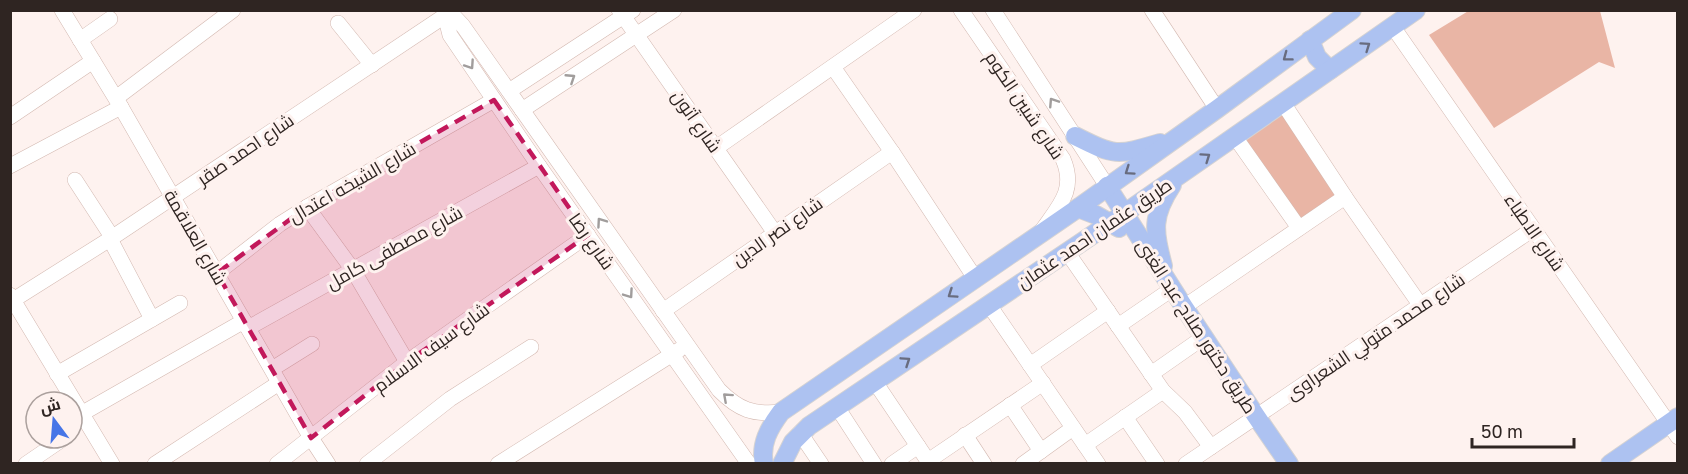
<svg xmlns="http://www.w3.org/2000/svg" width="1688" height="474" viewBox="0 0 1688 474" font-family="'Golos Text',Cairo,sans-serif">
	<style>
		.green { fill: #e9b5a5 }
		.lines { fill: none; stroke-linecap: round; stroke-linejoin: round }
		.minor-casing { stroke: #d3b8b0; stroke-width: 16 }
		.major-casing { stroke: #d5d3d3; stroke-width: 20 }
		.minor { stroke: #fff; stroke-width: 15 }
		.major { stroke: #adc2f1; stroke-width: 18 }
		.oneway { stroke: #686c7f }
		.oneway2 { stroke: #a19d9c }
		.marked { fill: #c2185b; fill-opacity: 0.2; stroke: #c2185b; stroke-width: 4.5; stroke-dasharray: 12 8; stroke-linejoin: round }
		.labels { text-anchor: middle; dominant-baseline: central; stroke-width: 6; stroke-linejoin: round; paint-order: stroke }
		.street-label { font-size: 18px; fill: #2f2522; stroke: #fef2ef }
	</style>
	<rect width="100%" height="100%" fill="#fef2ef"/>
	<g class="green">
		<polygon points="1470,10 1600,11 1615,68 1599,62 1494,128 1429,35"/>
		<polygon points="1285,110 1343,196 1300,226 1241,142"/>
	</g>
	<g class="lines">
		<defs>
			<g id="minor">
				<polyline points="62,10 121,107 311,438 328,464"/>
				<path d="M 448,10 L 463,26 L 719,390 C 739,410 753,415 781,412"/>
				<polyline points="619,10 775,233"/>
				<path d="M 961,10 L 1063,159 C 1076,189 1060,205 1043,229"/>
				<polyline points="993,10 1107,186"/>
				<polyline points="1152,10 1217,109"/>
				<polyline points="449,13 447,23 450,35 539,166 749,464"/>
				<polyline points="338,23 372,65"/>
				<polyline points="1393,27 1678,437"/>
				<polyline points="80,40 110,19"/>
				<polyline points="833,67 892,152 975,278"/>
				<polyline points="509,91 633,10"/>
				<polyline points="116,98 233,10"/>
				<polyline points="1283,103 1345,197 1421,306"/>
				<polyline points="522,110 674,10"/>
				<polyline points="10,117 93,61"/>
				<polyline points="1235,137 1299,228"/>
				<polyline points="716,148 914,10"/>
				<polyline points="10,166 121,107"/>
				<polyline points="75,180 112,237"/>
				<polyline points="307,207 353,270 407,362"/>
				<polyline points="110,239 152,319"/>
				<polyline points="1067,252 1163,391 1185,412 1211,447"/>
				<polyline points="217,273 280,224 307,207 494,100"/>
				<polyline points="10,295 112,464"/>
				<polyline points="10,302 110,239 449,13"/>
				<polyline points="989,305 1098,464"/>
				<polyline points="1184,307 1345,197"/>
				<polyline points="663,311 892,152"/>
				<polyline points="1118,326 1172,289"/>
				<polyline points="248,328 539,166"/>
				<polyline points="1030,365 1108,311"/>
				<polyline points="272,369 312,344"/>
				<polyline points="57,374 180,303"/>
				<polyline points="1151,374 1204,337"/>
				<polyline points="875,382 930,464"/>
				<polyline points="1010,405 1041,451"/>
				<polyline points="837,407 874,464"/>
				<polyline points="81,414 244,321"/>
				<polyline points="1125,417 1157,464"/>
				<polyline points="800,433 821,464"/>
				<polyline points="965,435 984,464"/>
				<polyline points="1085,445 1163,391"/>
				<polyline points="928,461 1043,383"/>
				<polyline points="26,464 64,438"/>
				<polyline points="155,464 279,383"/>
				<polyline points="277,464 407,362 588,235"/>
				<polyline points="367,464 450,399 531,347"/>
				<polyline points="498,464 679,350"/>
				<polyline points="892,464 918,446"/>
				<polyline points="1023,464 1073,428"/>
				<polyline points="1186,464 1533,229"/>
			</g>
			<g id="major">
				<polyline points="1310,40 1317,57 1330,70"/>
				<path d="M 1075,136 C 1115,156 1116,156 1160,143"/>
				<polyline points="1107,186 1184,307 1256,416 1289,464"/>
				<polyline points="1078,208 1096,215 1119,228"/>
				<path d="M 1163,266 C 1154,230 1151,217 1172,185"/>
				<path d="M 764,464 C 760,444 769,428 781,412 L 1078,208 L 1217,109 L 1352,10"/>
				<polyline points="782,464 793,442 809,426 1125,213 1416,10"/>
				<polyline points="1610,464 1678,417"/>
			</g>
		</defs>
		<use href="#minor" class="minor-casing"/>
		<use href="#major" class="major-casing"/>
		<use href="#minor" class="minor"/>
		<use href="#major" class="major"/>
	</g>
	<defs><path id="oneway-chevron" d="M-2-3.5L2.5 0L-2 3.5" fill="none" stroke-width="1.6" stroke-linecap="round" stroke-linejoin="round" transform="scale(1.5)"/></defs>
	<g class="oneway">
		<use href="#oneway-chevron" transform="translate(1366 46) rotate(-35)"/>
		<use href="#oneway-chevron" transform="translate(1287 57) rotate(143)"/>
		<use href="#oneway-chevron" transform="translate(1206 157) rotate(-35)"/>
		<use href="#oneway-chevron" transform="translate(1129 171) rotate(145)"/>
		<use href="#oneway-chevron" transform="translate(952 294) rotate(146)"/>
		<use href="#oneway-chevron" transform="translate(906 361) rotate(-34)"/>
	</g>
	<g class="oneway2">
		<use href="#oneway-chevron" transform="translate(470 65) rotate(56)"/>
		<use href="#oneway-chevron" transform="translate(571 78) rotate(-33)"/>
		<use href="#oneway-chevron" transform="translate(1053 102) rotate(-123)"/>
		<use href="#oneway-chevron" transform="translate(601 222) rotate(-125)"/>
		<use href="#oneway-chevron" transform="translate(629 294) rotate(55)"/>
		<use href="#oneway-chevron" transform="translate(727 397) rotate(-138)"/>
	</g>
	<path class="marked" d="M 494,100 L 588,235 L 407,362 L 311,438 L 217,273 L 307,207 Z"/>
	<g class="labels">
		<g class="street-label">
			<text transform="translate(1025 105) rotate(56)">شارع شبين الكوم</text>
			<text transform="translate(697 121) rotate(55)">شارع آتون</text>
			<text transform="translate(245 149) rotate(-34)">شارع احمد صقر</text>
			<text transform="translate(352 182) rotate(-30)">شارع الشيخه اعتدال</text>
			<text transform="translate(777 231) rotate(-35)">شارع نصر الدين</text>
			<text transform="translate(1535 232) rotate(55)">شارع الاطباء</text>
			<text transform="translate(1094 233) rotate(-34)">طريق عثمان احمد عثمان</text>
			<text transform="translate(196 237) rotate(60)">شارع العلاقمة</text>
			<text transform="translate(592 241) rotate(55)">شارع رضا</text>
			<text transform="translate(394 247) rotate(-29)">شارع مصطفى كامل</text>
			<text transform="translate(1197 326) rotate(57)">طريق دكتور صلاح عبد الغنى</text>
			<text transform="translate(1375 336) rotate(-34)">شارع محمد متولي الشعراوى</text>
			<text transform="translate(431 347) rotate(-36)">شارع سيف الاسلام</text>
		</g>
	</g>
	<rect width="1688" height="474" fill="none" stroke="#2f2522" stroke-width="24"/>
	<g transform="translate(54 420) rotate(344)"><circle r="28" fill="#fef2ef" stroke="#aba09d" stroke-width="1.5"/>
	<path d="M0-4.5L10 22L0 15L-10 22Z" fill="#4675e7"/>
	<text y="-9" font-size="16" font-weight="bold" text-anchor="middle" fill="#2f2522">ش</text>
	</g>
	<path d="M1472 438v9h102v-9" fill="none" stroke="#2f2522" stroke-width="3"/>
	<text x="1481" y="438" font-size="18" fill="#2f2522" stroke="#fef2ef" stroke-width="4.5" paint-order="stroke">50 m</text>
</svg>
